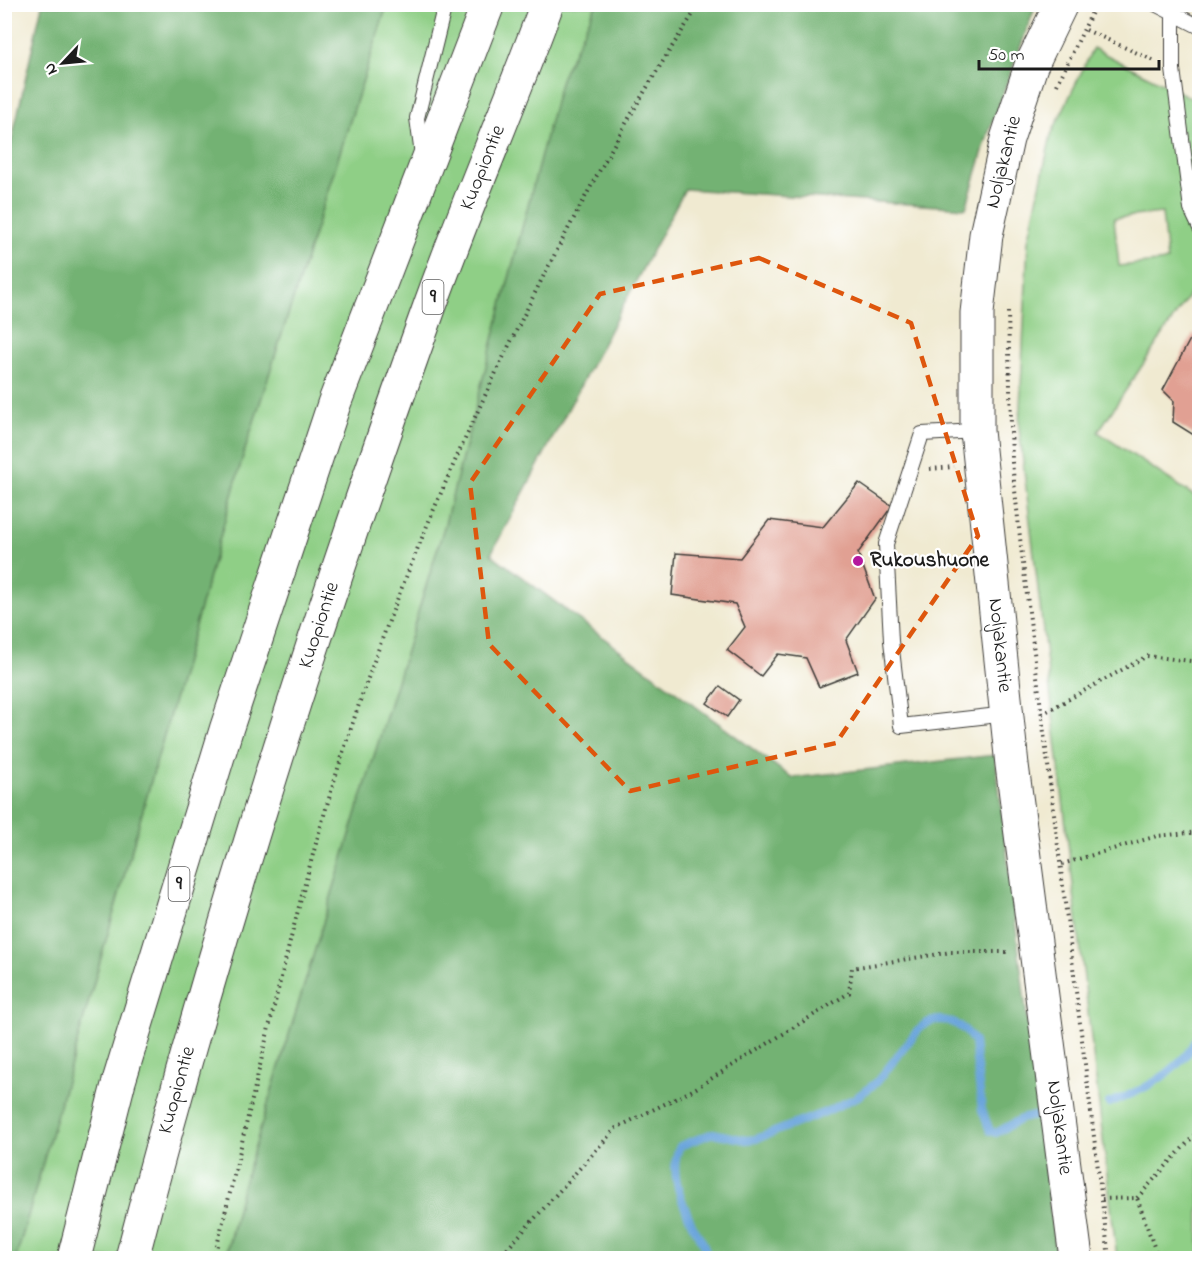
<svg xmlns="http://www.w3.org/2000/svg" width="1204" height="1263" viewBox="0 0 1204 1263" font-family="'Indie Flower',sans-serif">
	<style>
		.green { fill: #8fcf86; stroke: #567651; stroke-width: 1.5; fill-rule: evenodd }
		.forest { fill: #73b273; stroke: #486748; stroke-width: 1.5 }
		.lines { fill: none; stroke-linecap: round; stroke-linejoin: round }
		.stream { stroke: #6ba5db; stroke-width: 8 }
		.building { fill: #e1a093 }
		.lane-casing { stroke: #3c3b37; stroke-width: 16 }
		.secondary-casing { stroke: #3c3b37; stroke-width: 35 }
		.highway-casing { stroke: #3c3b37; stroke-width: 35 }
		.path { stroke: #3c3b37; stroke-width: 4; stroke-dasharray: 1.5 4.5; stroke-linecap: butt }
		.lane { stroke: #fff; stroke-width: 14 }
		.secondary { stroke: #fff; stroke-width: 33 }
		.highway { stroke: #fff; stroke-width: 33 }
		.marked { fill: none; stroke: #de560d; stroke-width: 4.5; stroke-dasharray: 12 8; stroke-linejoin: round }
		.poi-dot { fill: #b5179e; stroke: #fff; stroke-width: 2 }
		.labels { text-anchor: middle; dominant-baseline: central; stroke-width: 4.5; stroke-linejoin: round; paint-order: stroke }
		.shield { fill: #fff; stroke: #606060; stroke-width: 1.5 }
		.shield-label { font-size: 20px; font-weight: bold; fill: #1c1c1c }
		.street-label { font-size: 21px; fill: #1c1c1c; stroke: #fff }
		.poi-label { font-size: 21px; font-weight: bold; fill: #1c1c1c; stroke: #fff; text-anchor: start }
	</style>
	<rect width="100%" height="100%" fill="#fff"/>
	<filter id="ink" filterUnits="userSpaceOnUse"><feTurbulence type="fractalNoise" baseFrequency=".0167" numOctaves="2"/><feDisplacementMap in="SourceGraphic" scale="12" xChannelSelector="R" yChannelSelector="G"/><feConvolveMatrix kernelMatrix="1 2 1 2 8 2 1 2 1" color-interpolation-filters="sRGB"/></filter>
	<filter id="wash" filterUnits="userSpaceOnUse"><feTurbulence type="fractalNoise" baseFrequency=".008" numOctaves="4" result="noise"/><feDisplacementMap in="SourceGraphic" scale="24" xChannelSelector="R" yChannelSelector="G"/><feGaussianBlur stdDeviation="1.35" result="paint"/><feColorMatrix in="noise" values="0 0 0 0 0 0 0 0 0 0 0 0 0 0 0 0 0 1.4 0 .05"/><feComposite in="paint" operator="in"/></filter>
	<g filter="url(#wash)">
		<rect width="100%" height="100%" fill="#f0ead1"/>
		<g class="green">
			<polygon points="387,5 596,5 561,79 445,524 241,1192 225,1258 16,1258 243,456"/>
			<path d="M 1093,48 L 1199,102 L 1199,280 L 1098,432 L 1199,499 L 1199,1258 L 1117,1258 L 1019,428 L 1028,241 L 1051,135 ZM 1162,213 L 1167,261 L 1119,266 L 1114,218 Z"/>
		</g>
		<g class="forest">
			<polygon points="42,5 387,5 243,456 16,1258 5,1258 4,148 10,148"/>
			<polygon points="596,5 1036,5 988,134 966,208 685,189 491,554 792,778 995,755 1056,1258 226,1258 241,1192 445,524 561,79"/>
		</g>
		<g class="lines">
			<g class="stream">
				<path d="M 1109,1103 C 1146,1090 1185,1069 1200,1032"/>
				<path d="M 707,1258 C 706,1243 698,1236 692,1224 C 681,1200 668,1170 680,1146 L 713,1133 L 746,1140 L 756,1139 L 823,1113 L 857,1097 L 877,1082 L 918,1030 C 936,1011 963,1022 974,1042 L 982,1110 L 990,1131 L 996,1133 L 1021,1119 L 1034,1116"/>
			</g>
		</g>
		<g id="blocks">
			<g class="building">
				<polygon points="1193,334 1200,338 1200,439 1173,422 1174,401 1163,390"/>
				<polygon points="859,483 892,506 858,553 875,599 846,640 858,672 819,687 806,658 778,654 761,676 727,650 745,627 735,604 672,595 676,553 740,558 769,520 823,527"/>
				<polygon points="720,686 739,700 727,717 707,703"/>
			</g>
		</g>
	</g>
	<g filter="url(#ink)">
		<use href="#blocks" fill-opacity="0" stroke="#3c3b37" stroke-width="1.5"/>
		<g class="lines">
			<defs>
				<g id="lane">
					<polyline points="1155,4 1200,27"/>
					<polyline points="1173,12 1173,69 1191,209 1200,228"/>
					<polyline points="422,155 417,118 445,4"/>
					<polyline points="977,431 922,434 886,544 891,641 901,726 1007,714"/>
				</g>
				<g id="secondary">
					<path id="s1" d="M 1061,4 L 1031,66 L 1007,139 L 986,235 L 977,313 L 977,431 L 1012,765 L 1076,1258"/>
				</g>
				<g id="highway">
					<polyline points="74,1258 119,1081 226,730 334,404 488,4"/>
					<path id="s2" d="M 132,1258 C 215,939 315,625 427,314 C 464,210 509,108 547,4"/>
				</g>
			</defs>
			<use href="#lane" class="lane-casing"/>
			<use href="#secondary" class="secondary-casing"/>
			<use href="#highway" class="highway-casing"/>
			<g class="path">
				<polyline points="1086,30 1155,61"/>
				<polyline points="1057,85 1096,4"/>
				<polyline points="1008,312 1012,462 1021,547 1109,1258"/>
				<polyline points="930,469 954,467"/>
				<polyline points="1042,714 1147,656 1200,662"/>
				<polyline points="1062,864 1157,836 1200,832"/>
				<polyline points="1137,1198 1200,1129"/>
				<polyline points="1102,1199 1137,1198 1158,1258"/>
				<path d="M 214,1258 C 259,1078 295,895 354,719 C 405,566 471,419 544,275 C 592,183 641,91 700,4"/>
				<polyline points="499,1258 616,1128 693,1090 849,993 852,968 951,952 1010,952"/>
				<polyline points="1000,1258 1048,1256"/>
			</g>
			<use href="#lane" class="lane"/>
			<use href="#secondary" class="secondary"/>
			<use href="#highway" class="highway"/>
		</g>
	</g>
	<path class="marked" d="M 759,258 L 911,323 L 978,536 L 836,743 L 630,791 L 489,644 L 470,483 L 600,294 Z"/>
	<circle class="poi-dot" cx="858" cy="561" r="6"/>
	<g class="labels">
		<g class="shield">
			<rect x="422.5" y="280" width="21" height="34" rx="4.5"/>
			<rect x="168.5" y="867" width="21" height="34" rx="4.5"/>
		</g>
		<g class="shield-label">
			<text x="433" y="297">9</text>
			<text x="179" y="884">9</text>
		</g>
		<g class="street-label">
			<text transform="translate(1004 162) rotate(-76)">Noljakantie</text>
			<text stroke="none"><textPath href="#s2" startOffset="1146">Kuopiontie</textPath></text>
			<text stroke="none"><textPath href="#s2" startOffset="660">Kuopiontie</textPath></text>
			<text stroke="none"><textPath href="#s1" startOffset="656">Noljakantie</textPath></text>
			<text stroke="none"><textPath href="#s2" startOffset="174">Kuopiontie</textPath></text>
			<text stroke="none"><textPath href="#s1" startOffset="1142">Noljakantie</textPath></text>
		</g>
		<g class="poi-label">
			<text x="870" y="561">Rukoushuone</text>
		</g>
	</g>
	<rect width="1204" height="1263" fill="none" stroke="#fff" stroke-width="24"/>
	<g transform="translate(63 63) rotate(244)" stroke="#ffffff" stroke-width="4.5" paint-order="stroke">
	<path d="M0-4.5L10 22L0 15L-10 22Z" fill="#1c1c1c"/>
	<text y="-9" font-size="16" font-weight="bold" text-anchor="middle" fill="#1c1c1c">N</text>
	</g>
	<path d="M979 60v9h180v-9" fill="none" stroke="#1c1c1c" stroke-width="3"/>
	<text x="988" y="60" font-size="18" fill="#1c1c1c" stroke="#ffffff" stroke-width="4.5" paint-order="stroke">50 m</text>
</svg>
